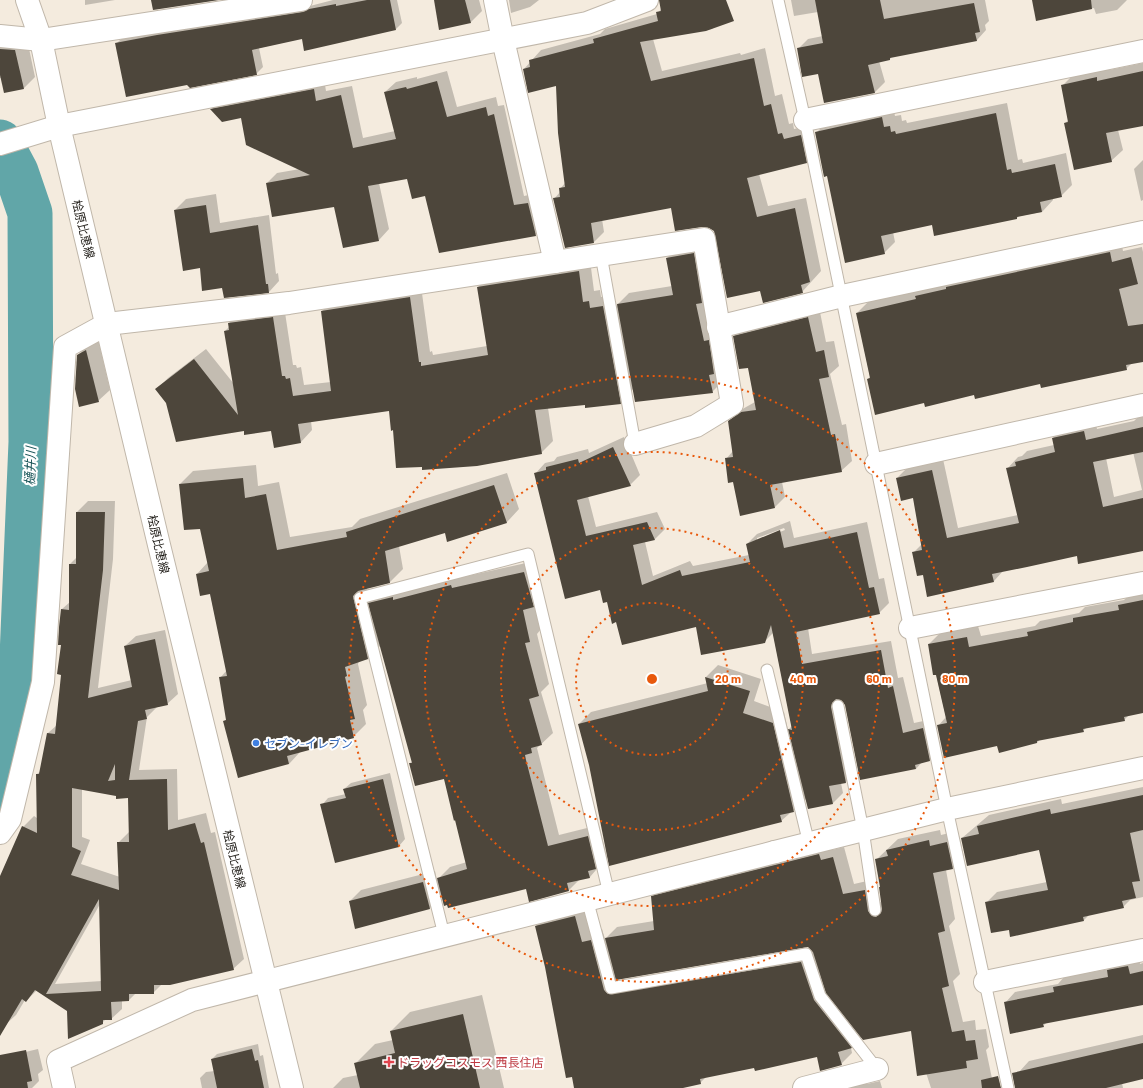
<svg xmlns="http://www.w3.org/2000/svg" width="1143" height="1088" viewBox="0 0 1143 1088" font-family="Barlow,'Noto Sans JP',sans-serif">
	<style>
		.shadow { fill: #0003; fill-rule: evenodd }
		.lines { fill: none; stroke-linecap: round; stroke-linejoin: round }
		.river { stroke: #61a6a8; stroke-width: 45 }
		.building { fill: #4d463b; fill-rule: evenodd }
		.service-casing { stroke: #c0b7aa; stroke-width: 13 }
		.minor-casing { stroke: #c0b7aa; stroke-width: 24 }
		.tertiary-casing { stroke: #c0b7aa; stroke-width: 24 }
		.secondary-casing { stroke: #c0b7aa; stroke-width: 24 }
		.service { stroke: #fff; stroke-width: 11 }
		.minor { stroke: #fff; stroke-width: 22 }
		.tertiary { stroke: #fff; stroke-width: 22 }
		.secondary { stroke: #fff; stroke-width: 22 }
		.ring { fill: none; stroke: #e8590c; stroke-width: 2; stroke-dasharray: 2 4 }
		.shop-dot { fill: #3f7fe0; stroke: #fff; stroke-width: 1.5 }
		.health-dot { fill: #e0444e; stroke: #fff; stroke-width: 1.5 }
		.labels { text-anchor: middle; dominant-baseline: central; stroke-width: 4; stroke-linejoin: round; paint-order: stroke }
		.street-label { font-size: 12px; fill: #1c1914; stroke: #fff }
		.shop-label { font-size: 12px; fill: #366cbe; stroke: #fff; text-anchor: start }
		.health-label { font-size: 12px; fill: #be3a42; stroke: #fff; text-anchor: start }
		.water-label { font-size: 13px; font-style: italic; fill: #1c575a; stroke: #fff }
		.centre { fill: #e8590c; stroke: #fff; stroke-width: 2 }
		.ring-label { font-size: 12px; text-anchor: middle; font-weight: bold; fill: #e8590c; stroke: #fff; stroke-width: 4; stroke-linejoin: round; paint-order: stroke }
	</style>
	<rect width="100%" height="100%" fill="#f4ebde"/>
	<g class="shadow">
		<polygon points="85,0 115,0 85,5"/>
		<polygon points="333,0 397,0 402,23 396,29 303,38 259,48 263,67 256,74 116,44 122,38 164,29 310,6"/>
		<polygon points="435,0 479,0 482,11 471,22"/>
		<polygon points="509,0 539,0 530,7 511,13"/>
		<polygon points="664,0 712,0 723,19 712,29 653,39 662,71 740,53 741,55 765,48 775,96 782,94 789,124 793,123 794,129 812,125 817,151 806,162 759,174 768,206 806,198 821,271 802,292 761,290 715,231 671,207 602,219 604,232 594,242 554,199 560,192 560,189 565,183 557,84 524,69 541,50 600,34 605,29 657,14 662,8"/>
		<polygon points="791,0 985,0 989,21 985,25 986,30 977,40 892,56 890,59 879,61 885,82 875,92 825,102 819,73 798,49 808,39 823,36 818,12 794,16"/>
		<polygon points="1033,0 1127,0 1117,10 1096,14 1094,8 1037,20"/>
		<polygon points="27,39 35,77 24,88 5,92 2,78 0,78 0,44"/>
		<polygon points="1143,63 1143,125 1118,130 1123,150 1111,161 1065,123 1069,120 1063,85 1074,74 1108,66 1109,70"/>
		<polygon points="447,71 457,107 496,97 498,106 504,105 524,196 538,193 546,224 535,235 426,195 408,178 379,183 389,229 379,240 335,206 267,183 277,173 300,169 242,117 212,109 221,99 324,79 326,91 352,86 363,138 395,131 385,92 396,82 417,77 417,79"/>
		<polygon points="1007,103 1018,160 1022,159 1023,163 1066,153 1072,185 1061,196 1053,198 1053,200 1042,212 1019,216 1017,218 933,224 893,232 895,242 884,253 828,175 816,133 827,122 893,107 895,116 901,115 902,121 906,120 907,123"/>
		<polygon points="1143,160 1143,200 1141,201 1134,169"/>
		<polygon points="216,194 220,223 269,215 276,274 278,273 279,281 269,292 223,286 200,267 175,210 186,199"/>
		<polygon points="1121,241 1123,251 1142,247 1143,252 1143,361 1132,363 1126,369 925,402 868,379 870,377 857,313 868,302"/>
		<polygon points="705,243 723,381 712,392 633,389 620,403 586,403 548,408 553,441 541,453 394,429 390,410 311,421 312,430 301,442 275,447 272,429 244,430 167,403 157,389 168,378 206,349 234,384 225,331 229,327 229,323 240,312 284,306 293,365 296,365 297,368 301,367 304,385 331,382 322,311 333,300 421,286 430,352 432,351 433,355 487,346 478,287 489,276 590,260 594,291 600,290 601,297 614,295 616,306 629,293 672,286 667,258 678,247"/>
		<polygon points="819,307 826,342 834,341 839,366 830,374 842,425 846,424 852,461 841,471 782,482 785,497 775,507 734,481 726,459 733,451 729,422 739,411 755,402 748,366 734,336 745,326"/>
		<polygon points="98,339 110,390 98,401 78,355 90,343"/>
		<path d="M 1143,415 L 1143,549 L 1078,555 L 1003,571 L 994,581 L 924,574 L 913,553 L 922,544 L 913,496 L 897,478 L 908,467 L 943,459 L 958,528 L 1018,515 L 1007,469 L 1018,457 L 1022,456 L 1027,451 L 1054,445 L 1053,438 L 1064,427 L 1095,420 L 1097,429 L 1134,421 L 1139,416 ZM 1133,452 L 1142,490 L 1114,497 L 1106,458 Z"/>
		<path d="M 624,437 L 640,475 L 630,485 L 588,496 L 596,527 L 657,512 L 665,529 L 655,539 L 645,542 L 653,576 L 690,561 L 693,566 L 749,555 L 747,544 L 757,534 L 790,521 L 794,538 L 867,522 L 879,579 L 884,578 L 889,603 L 879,613 L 808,628 L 812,654 L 891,641 L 898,678 L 903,677 L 914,723 L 933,719 L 940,750 L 930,760 L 922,762 L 916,769 L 842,699 L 856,771 L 846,782 L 841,783 L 843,793 L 833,803 L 806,799 L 781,821 L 590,765 L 579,724 L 591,712 L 708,683 L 706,677 L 718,665 L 761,679 L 754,701 L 784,712 L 788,730 L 792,726 L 773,633 L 764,642 L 696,626 L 617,621 L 607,601 L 535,474 L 545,463 L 554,461 L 557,457 L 588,449 L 589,453 ZM 784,528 L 785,530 L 757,541 L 757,538 Z"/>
		<polygon points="256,465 258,486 279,482 290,537 352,527 360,519 507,473 519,509 507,522 448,540 445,532 399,546 403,569 390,582 367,588 370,603 381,592 462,574 463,577 535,561 544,595 535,604 541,629 537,634 549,684 541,692 553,733 537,748 559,835 599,825 607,857 590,877 580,879 569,890 526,888 442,896 430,908 356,928 350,901 361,890 435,871 437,880 450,867 467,862 444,778 410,763 413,761 381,645 368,659 359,661 358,664 367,705 363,710 366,724 353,737 301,751 289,764 224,722 227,719 220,678 227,670 210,593 197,574 208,562 201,527 180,484 193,471"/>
		<path d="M 88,501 L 115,501 L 113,559 L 98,688 L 132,680 L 125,646 L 136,636 L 165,630 L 178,694 L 167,704 L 157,707 L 147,717 L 139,770 L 177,769 L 178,820 L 206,813 L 211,833 L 215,832 L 244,959 L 233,969 L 162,984 L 153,993 L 136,993 L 129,1000 L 122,1000 L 122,1009 L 111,1019 L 106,1019 L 102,1023 L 68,1010 L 37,990 L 26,1001 L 25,1000 L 16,1015 L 5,1025 L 0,1022 L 0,878 L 23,827 L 34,816 L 37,818 L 37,774 L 41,771 L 48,733 L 57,725 L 63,674 L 62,609 L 70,602 L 70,564 L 77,557 L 77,512 ZM 82,789 L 129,796 L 129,832 L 118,843 L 120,877 L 81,864 L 90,840 L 82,837 ZM 100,904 L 102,981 L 55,984 Z"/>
		<polygon points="1143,592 1143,712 1129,715 1124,720 1087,727 1083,731 1040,739 1037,743 998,745 938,726 946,717 929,644 940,633 978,626 981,636 1035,626 1040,621 1079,613 1085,607 1124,600 1130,594"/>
		<polygon points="390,773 405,839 399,846 322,805 328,798 346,794 344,789 351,783"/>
		<polygon points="1143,787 1143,897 1130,900 1123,907 1089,915 1084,920 1011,936 1010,929 986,903 997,892 1047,882 1039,848 962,838 989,815 1061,799 1062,804"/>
		<path d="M 940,830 L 941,835 L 958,831 L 964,857 L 952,868 L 946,870 L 955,919 L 949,926 L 960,974 L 953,981 L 963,1022 L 975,1020 L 976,1030 L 986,1029 L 989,1047 L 986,1050 L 994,1088 L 931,1088 L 912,1030 L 862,1037 L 851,1048 L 852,1053 L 841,1064 L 818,1056 L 707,1076 L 700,1083 L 678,1088 L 575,1088 L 536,926 L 547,915 L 586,905 L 593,931 L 602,929 L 605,939 L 617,927 L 654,921 L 652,897 L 663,886 L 830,843 L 832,850 L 844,847 L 854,884 L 876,879 L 879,900 L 882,904 L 881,886 L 876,860 L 898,839 ZM 808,946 L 813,951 L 621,984 L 616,979 Z"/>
		<polygon points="1139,956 1140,964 1143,963 1143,1004 1047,1022 1043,1026 1005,1003 1015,992 1058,984 1064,977 1109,969 1118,960"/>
		<polygon points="482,995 504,1088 333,1088 343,1078 358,1075 356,1063 375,1044 393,1040 391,1031 410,1012"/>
		<polygon points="1143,1035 1143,1078 1122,1083 1123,1088 1022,1088 1019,1072 1029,1061"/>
		<polygon points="258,1044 260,1056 263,1055 269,1088 202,1088 200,1078 206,1072 215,1071 212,1059 217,1054"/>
		<polygon points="38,1049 43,1070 38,1074 39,1081 32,1088 0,1088 0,1058"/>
		<polygon points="865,1078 867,1084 880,1081 882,1088 835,1088"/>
	</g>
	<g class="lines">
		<polyline class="river" points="0,142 16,172 30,213 31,442 22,657 5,785 0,794"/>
	</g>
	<g class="building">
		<polygon points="151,0 219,0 153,10"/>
		<polygon points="367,0 390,0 396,30 304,51 302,39 252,50 257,75 190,88 187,85 126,97 115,43 157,35 303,12 309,9 336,4 336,6"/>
		<polygon points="434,0 465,0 471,23 439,30"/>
		<polygon points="659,0 726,0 734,21 706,31 640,42 651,81 754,58 764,106 771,104 778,134 782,133 784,139 801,135 807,163 747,178 757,217 795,208 810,282 801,285 803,293 763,303 760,291 727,298 714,231 709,228 702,227 675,231 671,208 591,223 594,243 565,248 553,198 560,197 559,188 565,187 558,133 556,86 528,93 523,69 530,67 529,60 594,43 593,39 658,21 656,12 661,11"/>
		<polygon points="815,0 880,0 884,19 974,3 980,32 975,33 977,41 890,58 890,60 868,65 875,93 824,103 818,74 802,77 797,48 823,43"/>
		<polygon points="1032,0 1091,0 1092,9 1036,21"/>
		<polygon points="0,49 15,50 24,89 4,93 0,75"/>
		<polygon points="1143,71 1143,126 1106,133 1112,162 1074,170 1064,123 1068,122 1061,85 1097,77 1097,81"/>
		<polygon points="437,81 447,117 486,107 488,116 494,114 514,205 528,203 536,236 439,253 425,196 412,199 407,179 368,186 379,241 343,248 334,207 272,217 266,183 310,175 246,145 241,118 222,122 210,109 314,89 316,101 341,95 353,148 396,139 384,92 406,87 407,89"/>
		<polygon points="996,113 1007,170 1011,169 1012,173 1055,164 1062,197 1040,202 1042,212 1017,217 1017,219 934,236 932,225 881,236 885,254 845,263 827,176 824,177 815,132 882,117 884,127 890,126 891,132 895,131 896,134"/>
		<polygon points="206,205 210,233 258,225 266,284 268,284 269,293 224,298 222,288 202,291 200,268 183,271 174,210"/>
		<polygon points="1110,252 1112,262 1131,257 1138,284 1119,289 1128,326 1143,324 1143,362 1126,365 1127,370 1041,388 1040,384 975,399 974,395 925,407 924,403 875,415 867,379 870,378 856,313 916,299 915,296 946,289 946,287"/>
		<polygon points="694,253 702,303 696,304 704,341 709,340 714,374 709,375 713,393 635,402 617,304 673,295 666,258"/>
		<polygon points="579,271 583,302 589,301 590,308 603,306 621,404 585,408 585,405 535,410 542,454 477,466 422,470 422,467 396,468 393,430 391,431 389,411 298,424 301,443 274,448 271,431 244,435 244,431 176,442 166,403 155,389 194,359 238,415 224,331 229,330 228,323 273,317 282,376 285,376 286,379 290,378 293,396 331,391 321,311 410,297 419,362 421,362 421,366 488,355 477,287"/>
		<polygon points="808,317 816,352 824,350 829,377 819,379 831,435 835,434 842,472 770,485 775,508 740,516 733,482 728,483 725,458 733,457 728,421 741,412 756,410 748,368 739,369 733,336"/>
		<polygon points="86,350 99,402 79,407 75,389 77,355"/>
		<polygon points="1143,427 1143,452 1093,462 1103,507 1143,498 1143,551 1078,564 1077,556 1027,567 992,574 994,582 927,597 923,575 917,576 912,552 922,550 913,498 901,501 896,478 932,470 947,538 1019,523 1006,468 1016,466 1015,462 1055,452 1052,438 1084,431 1086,440"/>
		<polygon points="613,447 631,486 577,500 586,536 647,522 655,540 633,545 642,585 680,570 682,576 750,562 746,544 780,530 784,548 857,532 869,588 874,587 880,614 796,632 802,664 881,650 888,688 893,686 903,733 923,728 930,761 915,765 916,769 860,780 845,705 841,700 836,699 832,703 831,707 846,783 829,786 833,804 808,809 788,729 792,730 771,625 765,643 701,655 696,627 622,645 616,622 612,624 607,602 603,603 600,590 565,599 534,473 546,470 546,467 578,459 579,463"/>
		<polygon points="243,478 245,498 266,494 277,550 347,537 346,532 494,485 507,523 447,542 445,533 385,551 390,583 358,591 353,596 368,659 345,667 347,676 345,677 355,719 350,720 354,738 287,756 289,764 238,778 223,721 226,720 219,677 227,676 210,594 200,596 196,574 209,571 200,529 184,530 179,484"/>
		<path d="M 76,512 L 105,512 L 103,570 L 88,698 L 132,687 L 124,646 L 155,639 L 168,705 L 145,710 L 147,719 L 138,721 L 129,780 L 167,779 L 168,830 L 195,823 L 201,843 L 204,842 L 234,970 L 170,985 L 154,985 L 154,994 L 129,994 L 129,1001 L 111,1002 L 112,1020 L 103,1020 L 103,1024 L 68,1039 L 67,1011 L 35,990 L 26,1002 L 22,999 L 0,1036 L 0,876 L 22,826 L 37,833 L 36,774 L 39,774 L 47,733 L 55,734 L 61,675 L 57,674 L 61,645 L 58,645 L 59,627 L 61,609 L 69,610 L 69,564 L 76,564 ZM 115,764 L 115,780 L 108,781 ZM 72,788 L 116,796 L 116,799 L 128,798 L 129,842 L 117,842 L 119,890 L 71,875 L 81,851 L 72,847 ZM 99,899 L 101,991 L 46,994 Z"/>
		<polygon points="524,572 534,607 523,610 530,642 525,643 539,696 529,699 542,745 531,748 532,753 525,755 526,760 548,846 588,836 596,869 588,871 590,878 567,883 569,891 529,902 526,889 448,908 447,905 444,906 437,878 467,869 455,820 454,821 444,779 415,786 409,763 412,763 368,603 393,597 393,600 451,585 452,588"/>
		<polygon points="1143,600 1143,713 1124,717 1125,721 1083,729 1084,732 1037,741 1037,743 999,753 997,746 944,758 937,725 947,723 936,675 933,675 928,644 967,637 969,647 1028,636 1027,632 1073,622 1073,618 1119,610 1118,605"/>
		<polygon points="705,677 750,691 743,713 773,723 794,812 780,815 782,822 609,866 589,765 578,724 708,691"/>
		<polygon points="383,779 399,847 335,863 320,804 346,798 343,789"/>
		<polygon points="1143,795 1143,830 1130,833 1140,881 1132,882 1136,898 1122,901 1124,908 1083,917 1084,921 1010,937 1009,930 991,933 985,902 1048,890 1039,850 967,866 961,838 979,834 977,826 1050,809 1051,814"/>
		<polygon points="929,840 930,846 947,842 953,869 933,873 945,931 938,933 949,986 942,988 952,1032 964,1030 966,1041 975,1040 978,1059 966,1061 967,1068 917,1076 911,1031 863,1040 826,993 813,952 808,947 616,980 605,938 654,930 651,896 819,854 821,860 833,857 843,894 865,890 868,911 872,916 876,917 881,913 882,909 879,887 880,887 875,859 888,856 886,850"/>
		<polygon points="423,882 430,909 355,929 349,901"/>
		<polygon points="575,916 582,942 591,940 604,990 608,994 801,962 814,1000 852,1048 838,1052 842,1065 820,1071 817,1057 755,1071 754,1068 700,1079 701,1084 683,1088 574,1088 572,1077 566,1078 545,967 535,926"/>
		<polygon points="1128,966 1130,974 1143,971 1143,1005 1043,1024 1044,1027 1010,1034 1004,1002 1054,992 1053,987 1108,977 1107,970"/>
		<polygon points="463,1014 480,1088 360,1088 354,1063 395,1053 390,1031"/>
		<polygon points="1143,1043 1143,1079 1106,1088 1015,1088 1012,1073"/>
		<polygon points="252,1049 255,1061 258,1060 264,1088 217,1088 211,1059"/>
		<polygon points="26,1050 32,1081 27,1082 28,1088 0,1088 0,1055"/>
		<polygon points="998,1076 1001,1088 982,1088 981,1080"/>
	</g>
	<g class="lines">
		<defs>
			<g id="service">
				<polyline points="778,0 805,120 947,809 1008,1088"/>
				<polyline points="601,255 635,444"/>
				<polyline points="767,670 809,844"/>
				<polyline points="838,706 863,830 875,910"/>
				<polyline points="587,899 611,988 806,954 820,996 877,1069"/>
				<polyline points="444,935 360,598 528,554 609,894"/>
			</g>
			<g id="minor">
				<polyline points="495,0 503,40 555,262"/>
				<polyline points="0,36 41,40 301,0"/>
				<polyline points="805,120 1143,51"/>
				<polyline points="0,144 59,126 587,23 647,0"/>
				<polyline points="718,327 842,296 1143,232"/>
				<polyline points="876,464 1143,405"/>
				<polyline points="910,628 1143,583"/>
				<polyline points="0,833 10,819 43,682 65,347 107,324 289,303 704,239 732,404 696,426 635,444"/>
				<polyline points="985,982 1143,950"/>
				<polyline points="64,1088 58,1061 192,1000 775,852"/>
				<polyline points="804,1088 877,1069"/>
			</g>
			<polyline id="tertiary" points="775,852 947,809 1143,768"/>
			<polyline id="secondary" points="27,0 41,40 59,126 159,545 292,1088"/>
		</defs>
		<use href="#service" class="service-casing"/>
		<use href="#minor" class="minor-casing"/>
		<use href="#tertiary" class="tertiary-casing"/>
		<use href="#secondary" class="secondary-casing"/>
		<use href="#service" class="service"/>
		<use href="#minor" class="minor"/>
		<use href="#tertiary" class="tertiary"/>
		<use href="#secondary" class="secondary"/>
	</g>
	<g class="ring">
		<circle cx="652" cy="679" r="76"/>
		<circle cx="652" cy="679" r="151"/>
		<circle cx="652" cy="679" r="227"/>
		<circle cx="652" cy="679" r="303"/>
	</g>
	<circle class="shop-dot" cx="256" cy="743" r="4"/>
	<path class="health-dot" d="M387 1056h4v4h4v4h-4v4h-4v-4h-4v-4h4z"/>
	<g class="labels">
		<g class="street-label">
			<text transform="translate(84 229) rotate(76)">桧原比恵線</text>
			<text transform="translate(159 544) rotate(77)">桧原比恵線</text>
			<text transform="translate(235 859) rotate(76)">桧原比恵線</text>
		</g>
		<g class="shop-label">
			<text x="264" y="743">セブン-イレブン</text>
		</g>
		<g class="health-label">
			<text x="397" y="1062">ドラッグコスモス 西長住店</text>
		</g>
		<g class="water-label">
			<text transform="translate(30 466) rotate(-88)">樋井川</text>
		</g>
	</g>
	<circle cx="652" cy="679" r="6" class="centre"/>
	<g class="ring-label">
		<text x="728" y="683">20 m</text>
		<text x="803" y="683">40 m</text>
		<text x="879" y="683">60 m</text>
		<text x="955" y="683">80 m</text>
	</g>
</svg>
